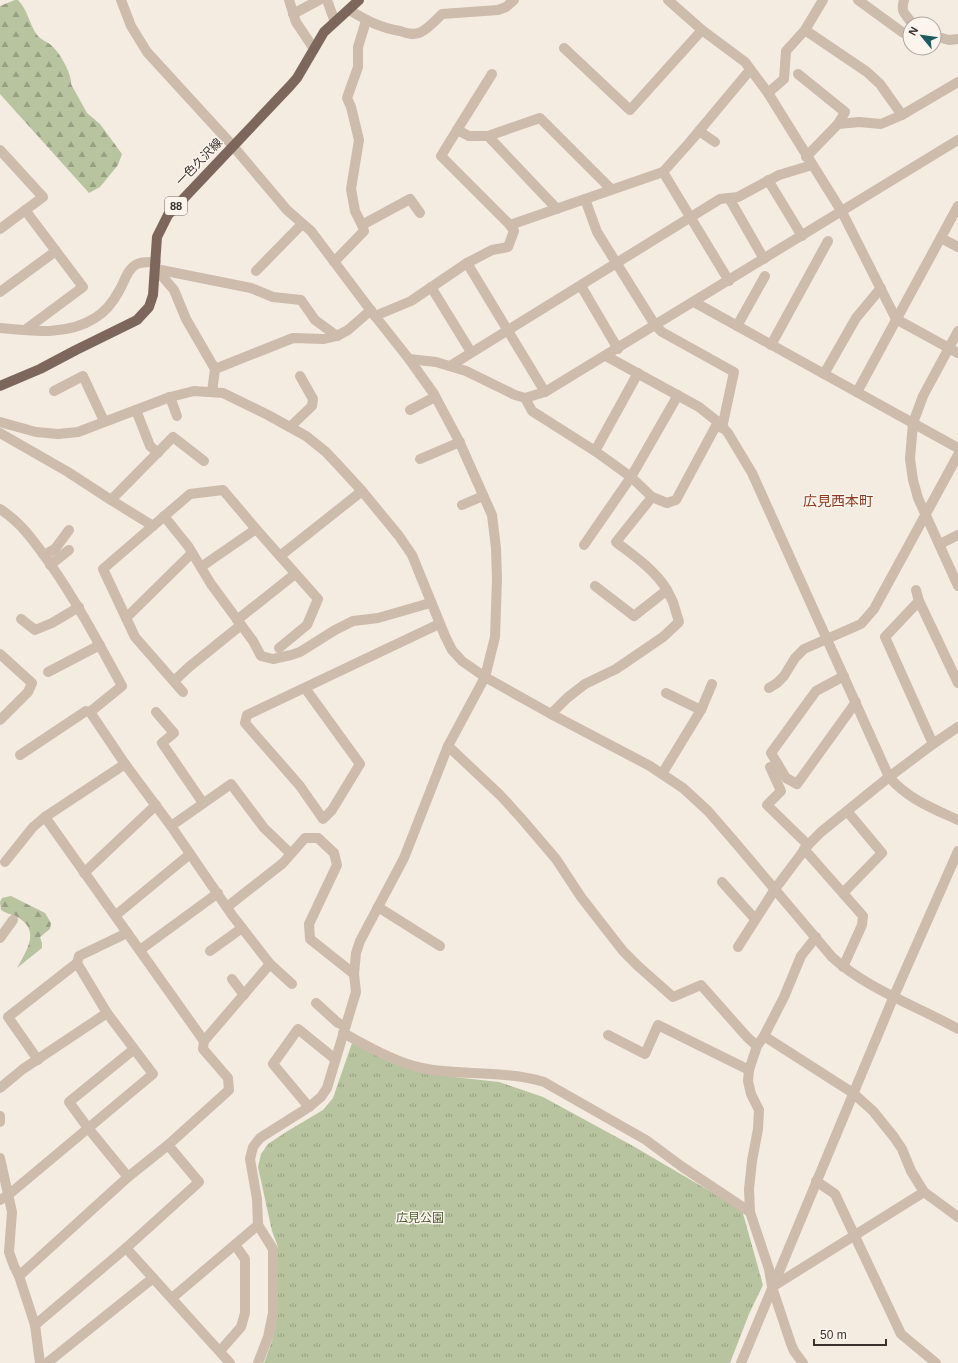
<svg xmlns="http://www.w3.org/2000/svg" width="958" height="1363" viewBox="0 0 958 1363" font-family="Helvetica,'Noto Sans JP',sans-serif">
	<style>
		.forest { fill: url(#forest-firs) }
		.park { fill: url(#park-tufts) }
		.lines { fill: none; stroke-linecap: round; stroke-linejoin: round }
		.minor { stroke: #cdbbac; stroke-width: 10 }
		.major { stroke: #7d675c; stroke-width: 10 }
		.labels { text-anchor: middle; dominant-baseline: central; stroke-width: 3; stroke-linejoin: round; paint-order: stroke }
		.shield { fill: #fbf5ee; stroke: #756b66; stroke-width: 1 }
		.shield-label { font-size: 11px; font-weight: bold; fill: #3b302b }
		.street-label { font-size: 12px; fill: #3b302b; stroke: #fbf5ee }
		.park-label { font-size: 12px; fill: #4a5a2e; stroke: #fbf5ee }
		.quarter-label { font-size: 14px; fill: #8c3b22; stroke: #fbf5ee }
	</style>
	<defs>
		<pattern id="forest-firs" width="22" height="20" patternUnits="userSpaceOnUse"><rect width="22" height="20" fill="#b8c4a0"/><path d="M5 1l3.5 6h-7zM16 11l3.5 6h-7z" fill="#97a083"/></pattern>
		<pattern id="park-tufts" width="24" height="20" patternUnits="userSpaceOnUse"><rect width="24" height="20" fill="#b8c4a0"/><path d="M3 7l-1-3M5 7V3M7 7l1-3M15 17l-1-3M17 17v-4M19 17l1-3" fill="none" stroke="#97a083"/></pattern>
	</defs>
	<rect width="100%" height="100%" fill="#f4ebe1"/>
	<g class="forest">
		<path d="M 15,0 L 18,0 C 28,10 29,24 37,35 C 41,40 48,42 52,46 C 60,53 72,74 71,84 L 87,113 L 100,124 L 122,154 L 118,165 L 100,187 L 89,193 L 0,94 L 0,6 Z"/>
		<path d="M 11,896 L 45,913 L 51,923 L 50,929 L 40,937 L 42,943 L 42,948 L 17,968 C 27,950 42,929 15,916 C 10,914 6,913 1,910 L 0,902 L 2,898 Z"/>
	</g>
	<polygon class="park" points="352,1043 445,1076 499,1082 543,1097 633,1146 742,1210 763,1285 749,1314 730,1363 264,1363 272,1341 278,1312 278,1247 272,1231 258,1167 261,1154 268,1144 286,1132 323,1110 333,1098"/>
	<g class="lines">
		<g class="minor">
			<polyline points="121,0 131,26 147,52 233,146 287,210 311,231 375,316 409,359 434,394 459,441 492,515 496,548 497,579 495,637 485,677 448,746 404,858 360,941 356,953 354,974 356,992 327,1088 321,1097 309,1107 260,1138 253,1147 250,1159 257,1199 258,1225 273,1249 273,1313 268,1337 258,1363"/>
			<polyline points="289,0 296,22 314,49"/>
			<polyline points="327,0 335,22"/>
			<polyline points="668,0 702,30 745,62 768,93 842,212 896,319 958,353"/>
			<polyline points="823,0 805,30 867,72 880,84 902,115"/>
			<polyline points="858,0 902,32 910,36"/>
			<path d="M 904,0 C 900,14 906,13 912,24"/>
			<path d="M 349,10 C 368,21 378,27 400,31 C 406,33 415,36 421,32 C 429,28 435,21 442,14 L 498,10 L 506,7 L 514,0"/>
			<polyline points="293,14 319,0"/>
			<polyline points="934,36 949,40 958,39"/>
			<polyline points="564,48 630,110 702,30"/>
			<polyline points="798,74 845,112 838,124 806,157"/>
			<polyline points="768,93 784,79 786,51 805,30"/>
			<polyline points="838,124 859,122 881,124 902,115 958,82"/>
			<polyline points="457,130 492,74"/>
			<polyline points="699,131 715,142"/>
			<polyline points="488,136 557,209"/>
			<polyline points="0,150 43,197 0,229"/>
			<polyline points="663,172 729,281"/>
			<polyline points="768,180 802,236"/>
			<polyline points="729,198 764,259"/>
			<polyline points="585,199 597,232 655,325 662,332 734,372 722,428"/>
			<polyline points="362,225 355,211 351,189 359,140 351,107 347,98 358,67 358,47 366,21"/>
			<polyline points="510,225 663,172 689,143 750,70"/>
			<polyline points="941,238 958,247"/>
			<polyline points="334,262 364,231 362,225 410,199 420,213"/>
			<polyline points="467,263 545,392"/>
			<polyline points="156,269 251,288 273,297 301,300 315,320 337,336"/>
			<polyline points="156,269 174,290 186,319 215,369"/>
			<polyline points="256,271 302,224"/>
			<polyline points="581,286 618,349"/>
			<polyline points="431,287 471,352"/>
			<polyline points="0,292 56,251"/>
			<polyline points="694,302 958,448"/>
			<polyline points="375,316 411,301 467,263 492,250 508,247 514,231 510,225 441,156 457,130 469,136 488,136 540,118 611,189"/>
			<polyline points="737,326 765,276"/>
			<path d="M 0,328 C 31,331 67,336 95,318 C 105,312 113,302 119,291 C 125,281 128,266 140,263 C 145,262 151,262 156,262"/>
			<polyline points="25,330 83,287 25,210"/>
			<polyline points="958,331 923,396 913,423 910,459 913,480 918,498 958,586"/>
			<polyline points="771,345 828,241"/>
			<path d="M 606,356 L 699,407 L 718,422 L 728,433 L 752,473 L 889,777 C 908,799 932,808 958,820"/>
			<polyline points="409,359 436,362 466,371 515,395 525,398 545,392 958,140"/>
			<polyline points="450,366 720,199 738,197 779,175 812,165"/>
			<polyline points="824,374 856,318 881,288"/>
			<polyline points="54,391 83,376 104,421"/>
			<polyline points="212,392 215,369 293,338 324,339 337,336 348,330 371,310"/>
			<polyline points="857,392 958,206"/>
			<polyline points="170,397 177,416"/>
			<polyline points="525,398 532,411 595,451 631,477 652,497 667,503 676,500 718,422"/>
			<polyline points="136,410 150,446 158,453"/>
			<polyline points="410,410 435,397"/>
			<path d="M 0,422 L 36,432 L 58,434 L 78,432 L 170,397 L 194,391 L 223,393 L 268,415 L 306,436 L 326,452 L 340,467 L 362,491 L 399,536 L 412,555 L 445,636 L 452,650 L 462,661 L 485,677 L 551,714 L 650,766 L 683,788 L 708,811 L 734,841 L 832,957 C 867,989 917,1006 958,1029"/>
			<polyline points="290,427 312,406 313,399 300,376"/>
			<polyline points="0,433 68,472 111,500 153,526"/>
			<polyline points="595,451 638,373"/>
			<polyline points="420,459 460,442"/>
			<polyline points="111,500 173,437 204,461"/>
			<polyline points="462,505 483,496"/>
			<path d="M 0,509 C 23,524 35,543 51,565 C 78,604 99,644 122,686 L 90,712 L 125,764 L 171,826 L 232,915 L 270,964 L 204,1041 L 203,1049 L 228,1078 L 229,1090 L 168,1145 L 128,1177 L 19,1276"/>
			<polyline points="164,516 188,546 211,584 253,641 261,656 273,659 291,655 300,652 335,630 353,621 378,618 430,603"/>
			<polyline points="940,544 958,535"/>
			<polyline points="584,545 631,477 678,395"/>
			<polyline points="44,555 55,549 69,530"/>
			<polyline points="280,556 362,491"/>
			<polyline points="50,565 69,550"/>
			<polyline points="201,567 256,529"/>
			<path d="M 595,586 L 634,616 L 667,590 C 655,570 634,556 616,542 L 652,497"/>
			<polyline points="916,590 919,601 958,683"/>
			<polyline points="919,601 885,637 933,744"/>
			<polyline points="126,618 192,553"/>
			<polyline points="21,619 35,630 52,623 79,607"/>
			<polyline points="237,620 295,574"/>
			<polyline points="0,654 32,683 28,692 0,720"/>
			<polyline points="48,672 100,645"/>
			<polyline points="844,676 816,691 771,753 786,778 797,784 856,702"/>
			<polyline points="174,681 189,667 241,625"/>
			<polyline points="305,688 360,764 332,810 323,819 300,786 245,723 247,715 439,624"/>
			<polyline points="769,688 777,683 784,676 795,658 804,649 861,624 874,609 958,455"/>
			<polyline points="183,692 135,637 103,569 190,494 223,490 256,529 318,599 307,625 279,648"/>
			<polyline points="666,693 701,710"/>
			<polyline points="156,712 174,733 162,743 203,803"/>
			<polyline points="551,714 567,698 585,684 616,669 663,637 679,622 673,602 667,590"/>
			<polyline points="448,746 500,795 521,818 556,859 581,897 623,951 638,966 673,997 701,985 747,1037 757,1046"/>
			<polyline points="20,755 86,711 90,712"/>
			<polyline points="125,764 45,817 204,1041"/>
			<polyline points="770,767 781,791 767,805 808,845"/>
			<polyline points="662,774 701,710 712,684"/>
			<polyline points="171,826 231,784 264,828 290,853"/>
			<polyline points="804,849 863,916 862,925 843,967"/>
			<polyline points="5,862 33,827 45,817"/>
			<polyline points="84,873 156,805"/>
			<polyline points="722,882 755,919"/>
			<polyline points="843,893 882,853 847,811"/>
			<polyline points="227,907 283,863 305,838 318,838 334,853 337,865 309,924 310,939 354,974"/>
			<polyline points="378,907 440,946"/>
			<polyline points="116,915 190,854"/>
			<polyline points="0,938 13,920"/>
			<polyline points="738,947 775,889 808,845 821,832 889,777 933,744 958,727"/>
			<polyline points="140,950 218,893"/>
			<polyline points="210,951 242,928"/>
			<polyline points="270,964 292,984"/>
			<polyline points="232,979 244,995"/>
			<polyline points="316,1003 338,1023 345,1026"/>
			<path d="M 343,1033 C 368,1046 394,1062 422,1068 C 449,1074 477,1072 505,1075 C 518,1076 531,1078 544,1082 L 646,1140 L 681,1166 L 750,1212"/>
			<polyline points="608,1035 645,1054 658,1025 749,1070"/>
			<polyline points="764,1036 853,1093 873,1111 894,1137 902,1149 911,1171 924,1192 958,1217"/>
			<polyline points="38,1060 8,1017 77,963 79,956 127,933"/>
			<polyline points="0,1088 23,1069 107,1013"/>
			<polyline points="309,1107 273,1064 298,1029 335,1059"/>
			<polyline points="0,1116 0,1122"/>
			<polyline points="0,1158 12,1212 9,1252 14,1266 19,1276 35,1325 40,1363"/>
			<polyline points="128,1177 88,1128 69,1102 133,1050"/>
			<polyline points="816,1181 835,1194 901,1334 936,1363"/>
			<polyline points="0,1200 7,1196 153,1074 107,1013 77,963"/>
			<polyline points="126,1248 230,1363"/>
			<polyline points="772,1287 924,1192"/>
			<polyline points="172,1298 258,1225"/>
			<polyline points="35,1325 126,1248 199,1182 168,1145"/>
			<polyline points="220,1351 241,1327 245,1313 245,1259 235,1245"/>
			<polyline points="47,1363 153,1278"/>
			<polyline points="741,1363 894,996 958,851"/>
			<polyline points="803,1363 794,1351 791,1344 772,1287 769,1269 750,1212 749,1189 752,1161 758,1129 759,1110 751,1094 748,1081 749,1070 757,1046 764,1036 784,997 801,956 816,937"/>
		</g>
		<polyline class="major" points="0,386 40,369 76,350 137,320 149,307 153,295 157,237 168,215 290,86 297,78 324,32 359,0"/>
	</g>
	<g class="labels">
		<rect class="shield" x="165" y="197" width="22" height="18" rx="3"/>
		<g class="shield-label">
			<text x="176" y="206">88</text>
		</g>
		<g class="street-label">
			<text transform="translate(199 162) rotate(-46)">一色久沢線</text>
		</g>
		<g class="park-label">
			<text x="420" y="1218">広見公園</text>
		</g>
		<g class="quarter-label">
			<text x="838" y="501">広見西本町</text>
		</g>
	</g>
	<g transform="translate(922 36) rotate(299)"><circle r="19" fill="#fbf5ee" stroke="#aea6a0"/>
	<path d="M0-3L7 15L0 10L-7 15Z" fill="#1f5a5e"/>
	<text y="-6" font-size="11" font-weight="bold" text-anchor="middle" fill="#3b302b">N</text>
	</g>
	<path d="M814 1339v6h72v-6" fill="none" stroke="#3b302b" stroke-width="2"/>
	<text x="820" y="1339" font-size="12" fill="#3b302b" stroke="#fbf5ee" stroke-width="3" paint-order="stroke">50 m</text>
</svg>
